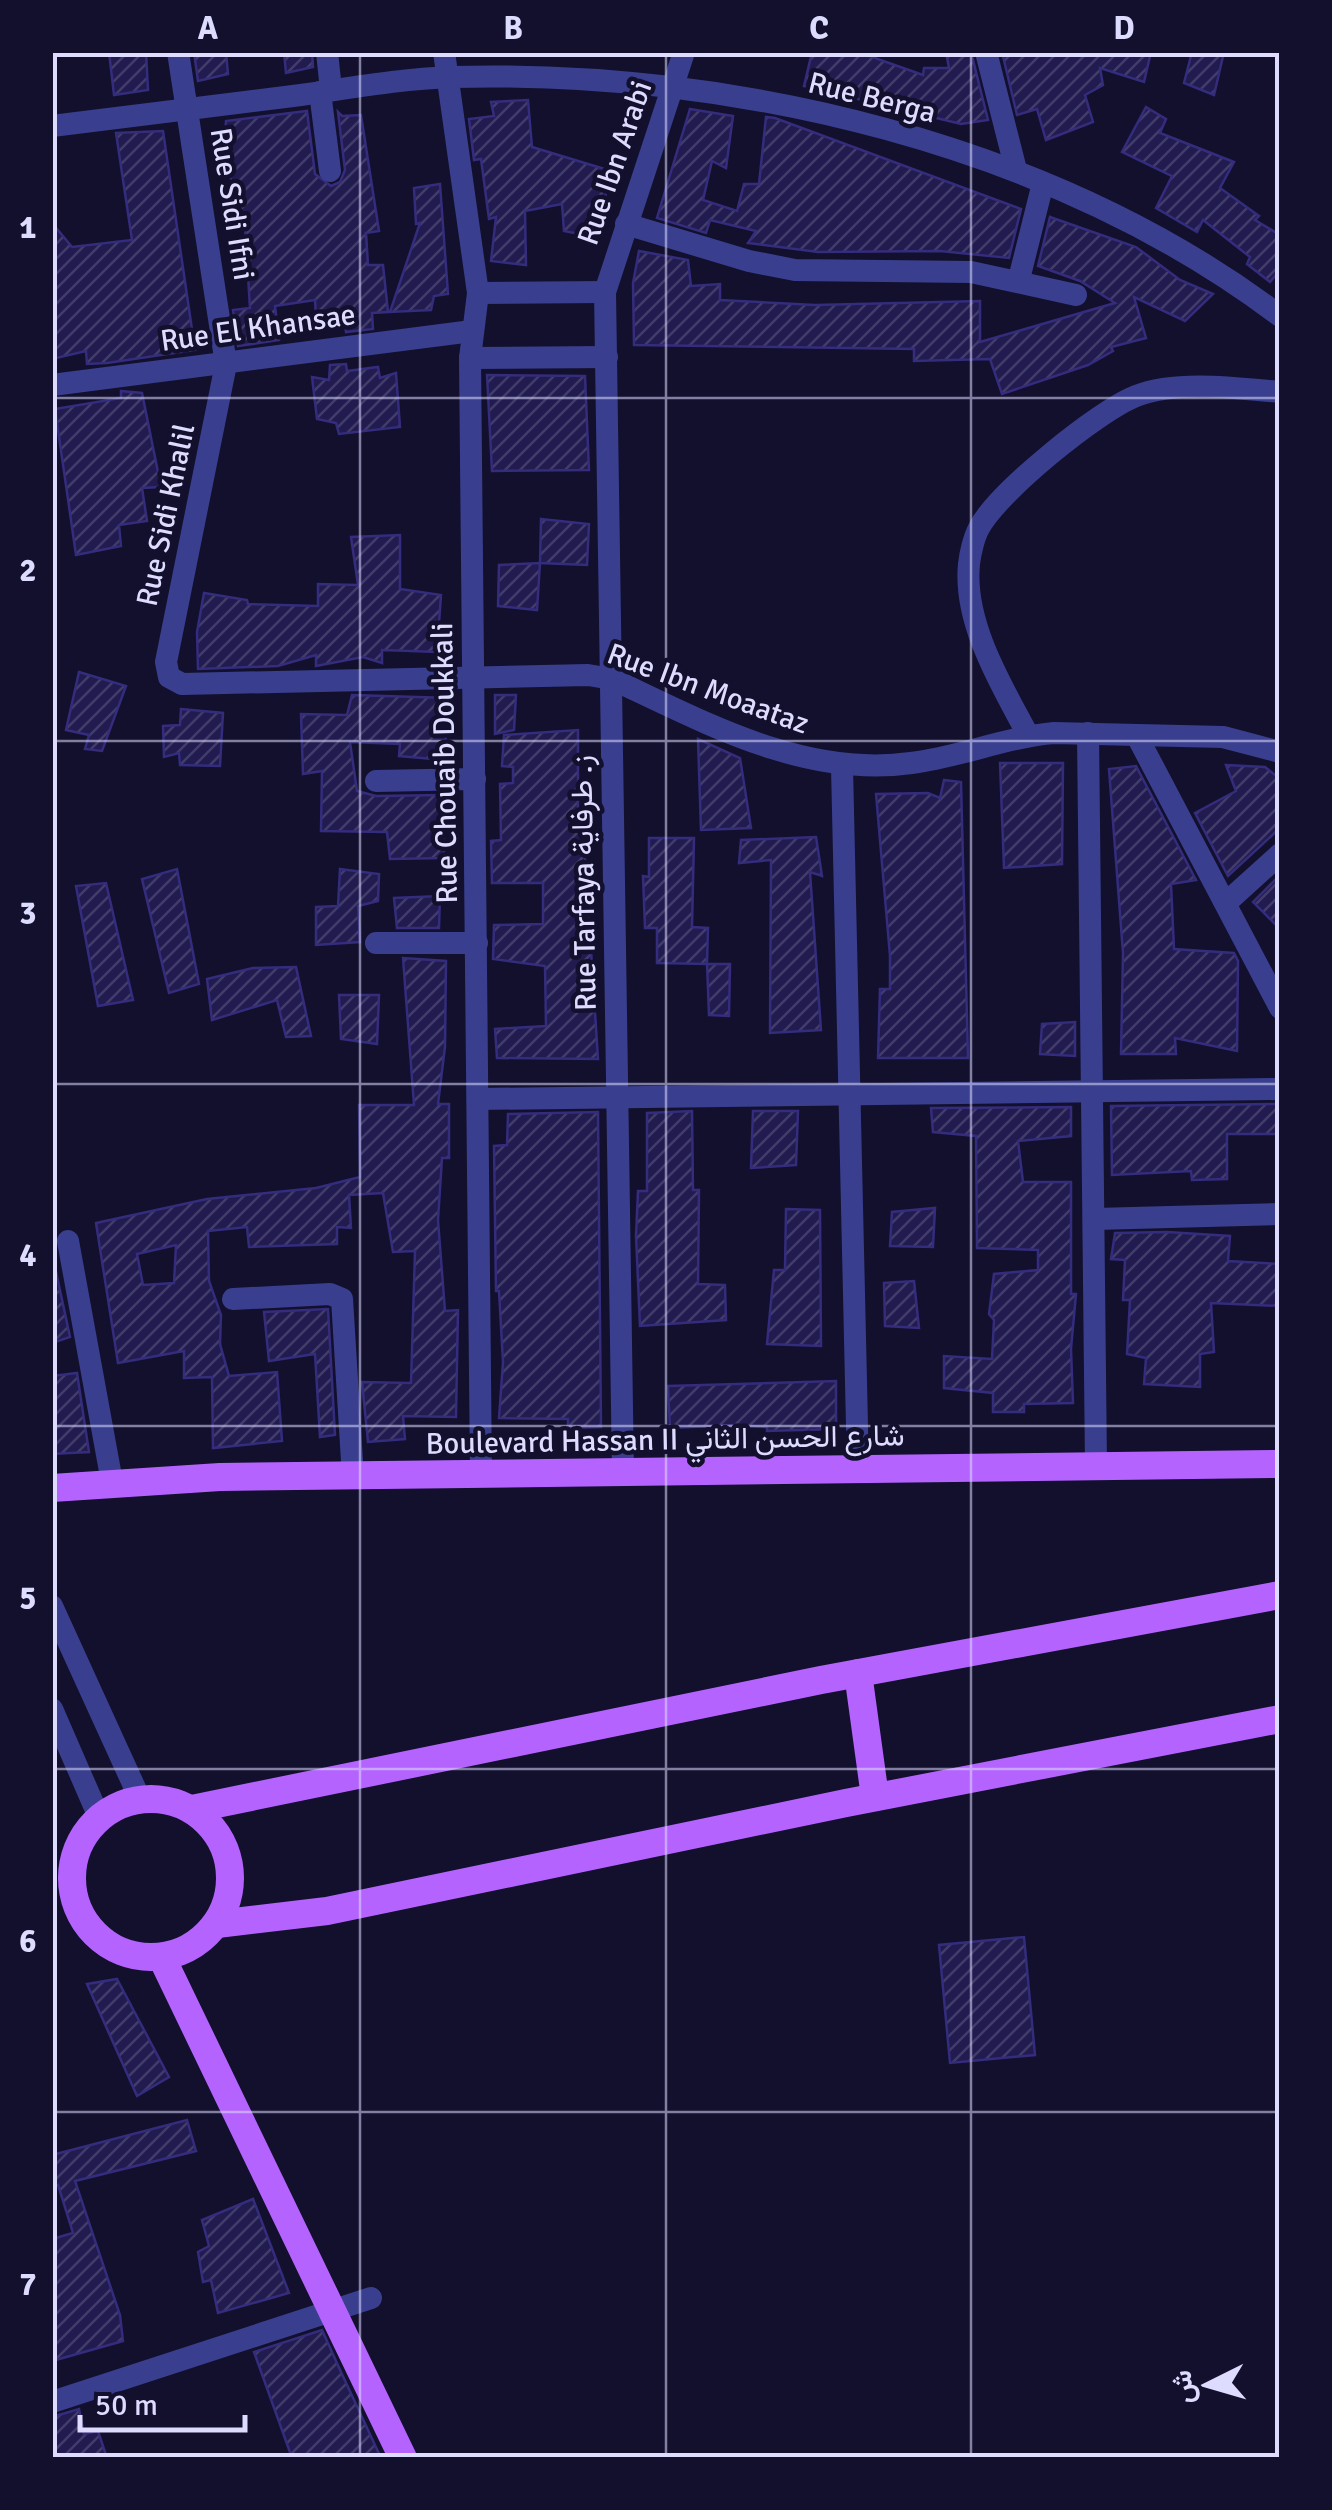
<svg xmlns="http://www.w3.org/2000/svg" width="1332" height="2510" viewBox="0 0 1332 2510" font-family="Signika,Vazirmatn,sans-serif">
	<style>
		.building { fill: url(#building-hatch); stroke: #342c7c; stroke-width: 2.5; fill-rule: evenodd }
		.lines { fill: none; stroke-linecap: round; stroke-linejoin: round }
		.minor { stroke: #393f8e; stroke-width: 22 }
		.major { stroke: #b563ff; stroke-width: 28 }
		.grid { fill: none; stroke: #dddcff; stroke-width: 2.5; stroke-opacity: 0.55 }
		.labels { text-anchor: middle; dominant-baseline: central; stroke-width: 9; stroke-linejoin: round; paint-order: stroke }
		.street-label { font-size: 30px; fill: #dddcff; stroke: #12102d }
		.neatline { fill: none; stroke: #dddcff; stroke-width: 4 }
		.grid-label { font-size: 32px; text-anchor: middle; font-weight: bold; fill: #dddcff }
	</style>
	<defs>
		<pattern id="building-hatch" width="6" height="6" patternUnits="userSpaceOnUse" patternTransform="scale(2.5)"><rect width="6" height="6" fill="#211b4f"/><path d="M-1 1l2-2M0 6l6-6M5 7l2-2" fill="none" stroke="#413c69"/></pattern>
	</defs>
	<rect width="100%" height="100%" fill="#12102d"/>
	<g class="building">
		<polygon points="109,52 146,52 148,90 114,95"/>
		<polygon points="194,52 226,52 228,74 198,81"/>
		<polygon points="284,52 312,52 313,67 286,73"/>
		<polygon points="812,52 858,52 923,75 924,68 949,68 946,52 971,52 988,120 961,124 804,86"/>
		<polygon points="1002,52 1151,52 1144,82 1100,68 1103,85 1085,95 1093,122 1046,140 1037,109 1017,115"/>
		<polygon points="1192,52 1224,52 1214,95 1184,83"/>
		<polygon points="528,100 532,147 621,174 606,192 600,238 564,231 562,204 525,211 526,265 491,261 496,217 489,219 481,159 474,160 469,119 494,116 491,102"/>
		<polygon points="1146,107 1166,119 1160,133 1234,162 1220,188 1259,216 1255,220 1280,235 1280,270 1270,282 1247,264 1250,257 1203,220 1197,232 1156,208 1172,176 1122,152"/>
		<polygon points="690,109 733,116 726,168 712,161 703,200 737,211 744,184 759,184 766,117 775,118 1021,209 1009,258 940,251 818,252 748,243 756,231 710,220 706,233 657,218"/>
		<polygon points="307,111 315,174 331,186 340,182 345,170 338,112 342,116 361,115 379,231 366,233 368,265 383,265 388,312 372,313 373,329 346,332 344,313 316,317 315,300 275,306 279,340 238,346 233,310 250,308 245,227 224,155 226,121"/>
		<polygon points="163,131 195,350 107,363 87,364 86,351 52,359 52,223 72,247 132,240 116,133"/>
		<polygon points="440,184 448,294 434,296 431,310 390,312 420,223 416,224 414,188"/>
		<polygon points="1050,217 1136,247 1180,280 1213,294 1185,321 1134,297 1146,338 1111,347 1113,351 1088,365 1002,394 990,359 914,361 914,349 634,345 633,283 639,251 688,260 691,286 720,284 720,300 815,305 980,301 980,342 1115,303 1080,281 1038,266"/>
		<polygon points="346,364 347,371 378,367 380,378 396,373 400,427 339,434 336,423 317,419 312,377 329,380 330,365"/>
		<polygon points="487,375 585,376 589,470 492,471"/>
		<polygon points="121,391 142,393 161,487 142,488 147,521 119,525 121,546 76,555 55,409 121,398"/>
		<polygon points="541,519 589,524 587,565 540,563"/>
		<polygon points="400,535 400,589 441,595 437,652 382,650 382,663 363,657 316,666 316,655 278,666 198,669 197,632 204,593 247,600 248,604 318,606 318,584 358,585 351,537"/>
		<polygon points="540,563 537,610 498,606 499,565"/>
		<polygon points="79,672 126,686 102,751 85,749 89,735 66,730"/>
		<polygon points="352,695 449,698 444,760 399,756 400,744 350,742 357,791 376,796 444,795 444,858 390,859 387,832 321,831 322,771 303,774 301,714 347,715"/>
		<polygon points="495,695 516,695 514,730 495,734"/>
		<polygon points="181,709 223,713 220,766 180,765 179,753 164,757 163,726 180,725"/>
		<polygon points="578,730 578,825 583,825 598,1059 497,1058 495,1029 546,1026 545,966 493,959 494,925 543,924 543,883 492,883 491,841 501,840 500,784 513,783 513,767 502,766 504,735"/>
		<polygon points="698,739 740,758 751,828 701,830"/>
		<polygon points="1000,763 1063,763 1062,864 1004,868"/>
		<polygon points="1226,765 1265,767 1280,779 1280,828 1228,876 1195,813 1236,791"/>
		<polygon points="1136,766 1196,880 1171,884 1174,949 1234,953 1238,961 1237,1051 1175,1038 1176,1054 1121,1054 1123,953 1109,769"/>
		<polygon points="944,780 961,782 968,1058 878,1058 880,989 890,989 890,956 876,794 928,793 940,798"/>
		<polygon points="816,837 822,876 810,872 821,1030 770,1033 771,860 739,863 741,840"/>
		<polygon points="649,838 694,838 692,927 708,928 707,964 657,963 657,928 645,928 643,876 649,877"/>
		<polygon points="177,869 199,984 169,993 142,879"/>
		<polygon points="340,869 379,874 378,901 358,906 360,942 316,945 316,907 338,906"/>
		<polygon points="1280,875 1280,929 1253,902"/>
		<polygon points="106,883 133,1000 98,1006 76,886"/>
		<polygon points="440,896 439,928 397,928 394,898"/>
		<path d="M 403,958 L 446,961 L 445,1047 L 438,1104 L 449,1104 L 449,1158 L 442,1158 L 438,1220 L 445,1311 L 458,1310 L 456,1417 L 403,1416 L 405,1439 L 368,1442 L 362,1382 L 411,1383 L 415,1251 L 393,1252 L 383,1193 L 349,1195 L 351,1228 L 337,1227 L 337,1244 L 249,1247 L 247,1227 L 208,1231 L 209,1281 L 221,1315 L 220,1344 L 229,1376 L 277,1372 L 282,1441 L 213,1448 L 212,1377 L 184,1378 L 184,1351 L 118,1363 L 96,1223 L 207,1199 L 316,1188 L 360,1177 L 359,1105 L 414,1105 ZM 176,1245 L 174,1283 L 143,1285 L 137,1254 Z"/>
		<polygon points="707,964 730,964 729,1016 709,1015"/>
		<polygon points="296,967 311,1036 286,1037 277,1000 212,1020 207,979 253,968"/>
		<polygon points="339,995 379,995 377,1044 341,1039"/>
		<polygon points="1075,1022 1075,1056 1040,1054 1042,1024"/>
		<polygon points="1280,1104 1280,1134 1227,1134 1227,1179 1192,1180 1191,1171 1112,1175 1111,1106"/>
		<polygon points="1071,1107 1071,1136 1018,1141 1023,1182 1071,1182 1071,1294 1076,1294 1071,1349 1073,1403 1024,1404 1024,1412 993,1412 993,1393 944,1388 944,1356 992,1359 994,1320 989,1314 994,1274 1038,1270 1038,1250 977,1248 976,1136 933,1132 931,1108"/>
		<polygon points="692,1111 693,1190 699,1190 698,1284 725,1285 726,1320 640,1326 636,1236 638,1191 647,1191 647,1113"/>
		<polygon points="753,1111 798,1111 796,1165 751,1168"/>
		<polygon points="598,1112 601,1427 568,1428 568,1419 499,1418 503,1362 499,1291 496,1291 494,1146 507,1145 508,1114"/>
		<polygon points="935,1208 933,1247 890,1246 892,1212"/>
		<polygon points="786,1209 820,1210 821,1346 767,1344 774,1270 785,1270"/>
		<polygon points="1167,1232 1230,1236 1228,1261 1280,1264 1280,1306 1211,1303 1214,1352 1200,1354 1200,1387 1144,1384 1146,1358 1127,1354 1130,1300 1123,1300 1125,1260 1111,1259 1115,1233"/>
		<polygon points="52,1253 70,1337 52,1343"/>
		<polygon points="914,1281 919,1328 885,1326 884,1283"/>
		<polygon points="328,1309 335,1435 320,1437 315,1354 269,1361 264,1312"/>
		<polygon points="77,1373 89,1452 52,1454 52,1376"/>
		<polygon points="836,1381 836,1429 767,1431 767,1427 736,1425 670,1428 668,1386"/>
		<polygon points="1024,1937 1035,2055 950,2063 939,1945"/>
		<polygon points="117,1979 169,2077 137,2096 87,1984"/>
		<polygon points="187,2120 196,2151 75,2181 120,2315 123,2341 52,2361 52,2239 73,2233 58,2185 52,2186 52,2155"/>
		<polygon points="253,2199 289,2293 218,2313 211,2280 203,2282 198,2252 209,2246 202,2220"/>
		<polygon points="322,2330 341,2372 381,2458 292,2458 254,2352"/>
		<polygon points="79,2409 84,2434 98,2431 107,2458 52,2458 52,2417"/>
	</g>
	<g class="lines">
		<g class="minor">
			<path d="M 178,52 L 226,364 L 166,662 L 169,677 L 182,684 L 588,675 L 612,679 C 706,723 805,778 911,763 C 960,757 1006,737 1054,733 L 1223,737 L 1280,752"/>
			<polyline points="327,52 331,90"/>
			<polyline points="444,52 478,293 470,358 481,1476"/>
			<polyline points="986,52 1016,170"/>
			<polyline points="320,92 330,171"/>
			<path d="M 52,126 C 133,116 213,106 293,96 C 345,89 398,79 451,77 C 734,69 1052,144 1280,316"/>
			<polyline points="626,224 749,261 795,270 971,272 1076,295"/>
			<polyline points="1019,279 1043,183"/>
			<polyline points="478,293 605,292"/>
			<polyline points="470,358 607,357"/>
			<polyline points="52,385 472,331"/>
			<polyline points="1088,733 1096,1465"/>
			<path d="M 1028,735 C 1002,686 963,623 969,564 C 970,554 974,537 979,528 C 998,492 1098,411 1136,396 C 1176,380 1236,388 1280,392"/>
			<polyline points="1138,738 1280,1008"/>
			<polyline points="842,767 858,1470"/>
			<polyline points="376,781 475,779"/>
			<polyline points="1227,902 1280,854"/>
			<polyline points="376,943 477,943"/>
			<polyline points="478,1099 1280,1089"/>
			<polyline points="1095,1219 1280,1214"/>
			<polyline points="68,1241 112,1482"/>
			<polyline points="233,1299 330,1294 342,1299 353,1477"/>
			<polyline points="623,1473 605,292 684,52"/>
			<polyline points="52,1606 140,1799"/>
			<polyline points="52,1709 99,1817"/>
			<polyline points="52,2402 371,2298"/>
		</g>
		<g class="major">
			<polyline points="52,1488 220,1477 1280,1464"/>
			<polyline points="858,1673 875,1797"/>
			<circle cx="151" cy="1878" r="79"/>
			<polyline points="192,1809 821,1680 1280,1595"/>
			<polyline points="217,1924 327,1911 846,1803 1280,1719"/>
			<polyline points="162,1958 403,2458"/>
		</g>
	</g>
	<path class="grid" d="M 360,52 L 360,2458M 666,52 L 666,2458M 971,52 L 971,2458M 52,398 L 1280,398M 52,741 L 1280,741M 52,1084 L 1280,1084M 52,1426 L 1280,1426M 52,1769 L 1280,1769M 52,2112 L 1280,2112"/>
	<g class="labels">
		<g class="street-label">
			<text transform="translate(872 98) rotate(14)">Rue Berga</text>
			<text transform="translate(615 163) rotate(-71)">Rue Ibn Arabi</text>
			<text transform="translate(232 204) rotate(81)">Rue Sidi Ifni</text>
			<text transform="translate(258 328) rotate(-8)">Rue El Khansae</text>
			<text transform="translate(166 515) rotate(-78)">Rue Sidi Khalil</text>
			<text transform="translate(708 689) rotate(20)">Rue Ibn Moaataz</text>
			<text transform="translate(445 763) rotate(-91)">Rue Chouaib Doukkali</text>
			<text transform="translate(584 883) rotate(-91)">Rue Tarfaya ز. طرفاية</text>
			<text transform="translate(665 1440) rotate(-1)">Boulevard Hassan II شارع الحسن الثاني</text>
		</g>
	</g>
	<rect width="1332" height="2510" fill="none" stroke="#12102d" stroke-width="110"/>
	<g transform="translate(1207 2385) rotate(265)" stroke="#12102d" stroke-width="8" paint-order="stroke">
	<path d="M0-8L18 38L0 25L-18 38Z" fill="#dddcff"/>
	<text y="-15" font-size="28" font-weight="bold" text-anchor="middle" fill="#dddcff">ش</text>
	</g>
	<path d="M80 2415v15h165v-15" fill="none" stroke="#dddcff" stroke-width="5"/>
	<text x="95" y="2415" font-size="30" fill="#dddcff" stroke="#12102d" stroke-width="8" paint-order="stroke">50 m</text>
	<rect x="55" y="55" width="1222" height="2400" class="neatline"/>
	<g class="grid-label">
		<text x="208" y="39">A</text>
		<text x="513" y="39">B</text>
		<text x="819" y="39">C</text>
		<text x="1124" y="39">D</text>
		<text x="28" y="238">1</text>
		<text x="28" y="581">2</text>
		<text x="28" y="924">3</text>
		<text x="28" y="1266">4</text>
		<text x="28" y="1609">5</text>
		<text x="28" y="1952">6</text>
		<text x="28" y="2295">7</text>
	</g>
</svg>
